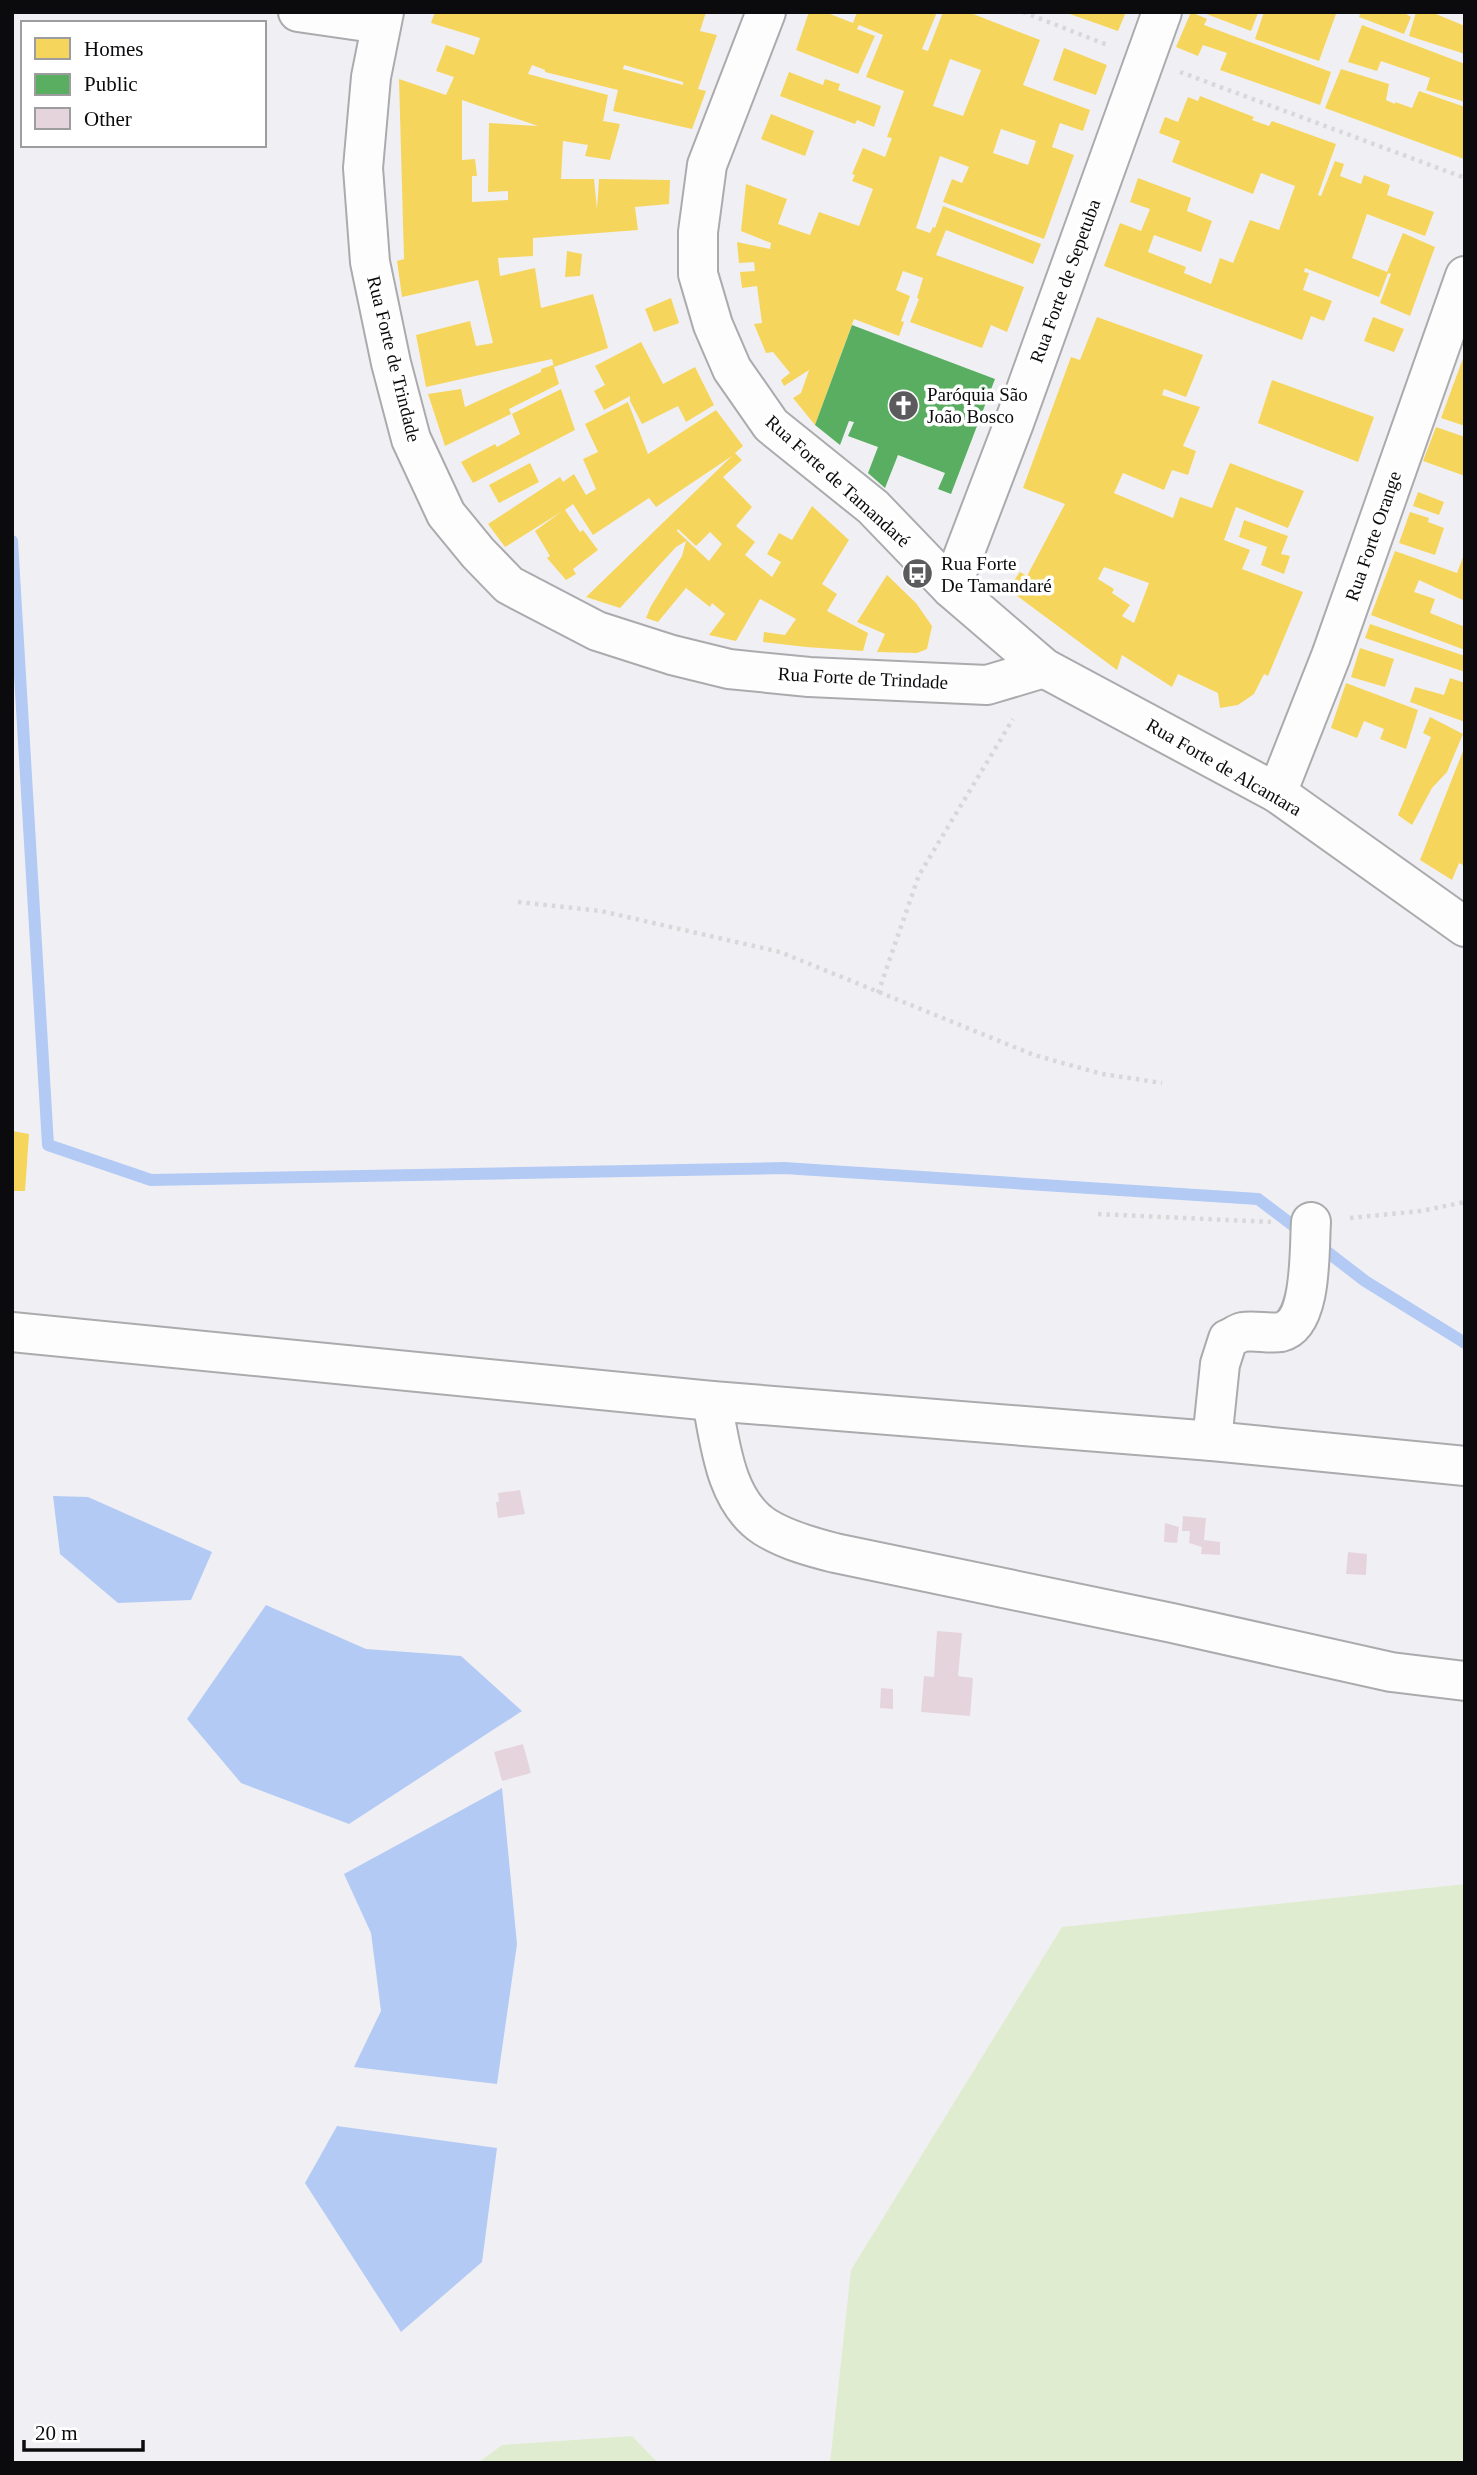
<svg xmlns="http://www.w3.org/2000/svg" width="1477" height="2475" viewBox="0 0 1477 2475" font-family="'Times New Roman',serif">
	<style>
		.green { fill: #e0ecd0 }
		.water { fill: #b3caf5 }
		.homes { fill: #f6d55c; fill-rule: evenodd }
		.public { fill: #5aae61 }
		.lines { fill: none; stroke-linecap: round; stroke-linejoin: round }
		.stream { stroke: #b3caf5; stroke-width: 12 }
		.building { fill: #e6d4dc }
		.minor-casing { stroke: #ababae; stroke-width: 42 }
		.path { stroke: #d8d8d9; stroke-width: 4.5; stroke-dasharray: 3.5 5; stroke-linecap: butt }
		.minor { stroke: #fdfdfd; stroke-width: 38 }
		.labels { text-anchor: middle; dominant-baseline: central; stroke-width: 7; stroke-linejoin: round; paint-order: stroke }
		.street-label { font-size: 19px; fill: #0b0b0e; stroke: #fff }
		.poi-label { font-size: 19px; fill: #0b0b0e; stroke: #fff; text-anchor: start }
	</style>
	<rect width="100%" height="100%" fill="#f0f0f4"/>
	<g class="green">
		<polygon points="1465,1884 1465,2463 830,2463 851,2270 1062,1927"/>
		<polygon points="632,2436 658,2463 478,2463 502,2445"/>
	</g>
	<g class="water">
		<polygon points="53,1496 88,1497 212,1552 191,1600 118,1603 60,1554"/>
		<polygon points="266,1605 366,1649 461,1656 522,1711 349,1824 241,1783 187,1719"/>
		<polygon points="502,1788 517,1944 497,2084 354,2067 381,2011 371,1933 344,1874"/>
		<polygon points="337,2126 497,2148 482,2262 401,2332 305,2183"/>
	</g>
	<g class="homes">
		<path d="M 435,12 L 706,12 L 700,31 L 717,35 L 698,89 L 706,91 L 692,129 L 613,111 L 618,90 L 545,72 L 545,70 L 532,65 L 528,74 L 608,95 L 603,121 L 620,124 L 610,160 L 585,156 L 588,145 L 563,141 L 561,179 L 594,179 L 597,209 L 599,179 L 670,180 L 669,204 L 635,207 L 638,230 L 533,238 L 533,256 L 498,258 L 500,276 L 535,268 L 541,308 L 593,294 L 608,348 L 554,367 L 559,384 L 509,409 L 511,414 L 445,446 L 428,394 L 461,389 L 465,407 L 541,372 L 541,369 L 553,365 L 554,367 L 552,359 L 426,387 L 416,335 L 470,321 L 476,346 L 493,343 L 478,280 L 402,297 L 397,261 L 404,259 L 399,79 L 446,95 L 454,77 L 436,71 L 446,45 L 474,55 L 480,38 L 431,23 ZM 624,65 L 683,82 L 683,85 L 623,69 ZM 462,100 L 538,126 L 489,123 L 488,192 L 508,191 L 508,200 L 472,202 L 472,176 L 477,176 L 475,159 L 462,160 Z"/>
		<path d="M 809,12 L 825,12 L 853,23 L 857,12 L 937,12 L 922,49 L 928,51 L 943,12 L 968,12 L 1040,40 L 1023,85 L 1090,110 L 1083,131 L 1060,123 L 1052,147 L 1074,155 L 1044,239 L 943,202 L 952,179 L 962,183 L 969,167 L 940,156 L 916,228 L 930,233 L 933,227 L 935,228 L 943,206 L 1041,244 L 1033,264 L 946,230 L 936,255 L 1024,287 L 1007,332 L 991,325 L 982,348 L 910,322 L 919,299 L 917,298 L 923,278 L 903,271 L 896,290 L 910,296 L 901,321 L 904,322 L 899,336 L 854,319 L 815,425 L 793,398 L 801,393 L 809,370 L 784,386 L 781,380 L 790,373 L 773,352 L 766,353 L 754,324 L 762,323 L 757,286 L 742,288 L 740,272 L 755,271 L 754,262 L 739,263 L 737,242 L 770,249 L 771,243 L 741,231 L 746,184 L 787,199 L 778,224 L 810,235 L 819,212 L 859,226 L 873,189 L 852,181 L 855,175 L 852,174 L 863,148 L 885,157 L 892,138 L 887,137 L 904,91 L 866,77 L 883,35 L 859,25 L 857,29 L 875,36 L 858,74 L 796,50 ZM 950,59 L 981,70 L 963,116 L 933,106 ZM 1001,129 L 1036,141 L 1028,165 L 993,153 Z"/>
		<polygon points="1121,12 1125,14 1118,31 1067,13"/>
		<polygon points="1191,12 1207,19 1204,25 1331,72 1320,105 1220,70 1227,53 1203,45 1198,56 1176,47"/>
		<polygon points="1201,12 1256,12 1258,13 1251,31"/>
		<polygon points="1264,12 1336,14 1319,61 1255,39"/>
		<polygon points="1361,12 1403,12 1411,17 1404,34 1359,17"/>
		<polygon points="1416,12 1431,12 1465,26 1465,54 1409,36"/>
		<polygon points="1362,25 1465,64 1465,102 1426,90 1430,78 1381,61 1377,71 1348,62"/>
		<polygon points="1064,48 1107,65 1096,95 1053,80"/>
		<polygon points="1341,69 1389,84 1386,100 1395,104 1395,102 1412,108 1419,91 1465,107 1464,159 1325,108"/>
		<polygon points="789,72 823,85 825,79 840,84 838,90 881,106 874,127 857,120 855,124 780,96"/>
		<polygon points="1200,96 1254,117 1252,120 1269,126 1272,121 1336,144 1318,195 1321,196 1335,161 1344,164 1340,176 1361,184 1364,175 1390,185 1387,195 1434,212 1425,236 1367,214 1352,258 1387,272 1403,233 1435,247 1410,316 1380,303 1391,274 1388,273 1379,297 1305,268 1304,272 1309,273 1303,290 1332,301 1324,321 1311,316 1302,340 1104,266 1120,223 1141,231 1150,209 1130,202 1138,178 1191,198 1187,211 1212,221 1201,252 1154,235 1148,252 1186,267 1184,273 1211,284 1220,258 1233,263 1250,220 1279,230 1295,186 1261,173 1253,194 1172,162 1180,141 1159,133 1165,117 1178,122 1188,97 1198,101"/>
		<polygon points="771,114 814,131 805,156 761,139"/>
		<polygon points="567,251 582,254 580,276 565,277"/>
		<polygon points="671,298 679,323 654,332 645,309"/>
		<path d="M 1097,317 L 1203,355 L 1186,397 L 1164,389 L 1162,395 L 1200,407 L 1183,446 L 1196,451 L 1188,475 L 1172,470 L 1164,490 L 1123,473 L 1114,493 L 1173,518 L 1180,497 L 1212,508 L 1230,463 L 1304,491 L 1288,528 L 1236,507 L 1224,540 L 1250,550 L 1242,569 L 1303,592 L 1268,676 L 1264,674 L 1254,694 L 1238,705 L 1220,708 L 1218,693 L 1178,674 L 1172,687 L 1122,655 L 1117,670 L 1008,589 L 1020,572 L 1027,576 L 1065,504 L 1023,488 L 1071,357 L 1080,360 ZM 1104,567 L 1149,583 L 1134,623 L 1122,616 L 1130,605 L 1112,593 L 1114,589 L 1098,579 Z"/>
		<polygon points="1373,317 1404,329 1394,352 1364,341"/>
		<polygon points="641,342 663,384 695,367 714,405 686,422 678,406 642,424 630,401 630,396 604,410 594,391 605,385 595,366"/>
		<polygon points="1465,353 1465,426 1441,418"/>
		<polygon points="1272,380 1374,417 1358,462 1258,423"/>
		<polygon points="561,389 575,430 473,483 461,462 495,444 497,447 520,434 512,414"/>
		<path d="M 628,402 L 648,454 L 716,410 L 743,446 L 735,453 L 742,460 L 723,477 L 752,507 L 736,526 L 755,542 L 745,555 L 772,577 L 781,562 L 767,554 L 779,533 L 792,540 L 812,506 L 849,540 L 822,584 L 837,594 L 827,611 L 868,633 L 863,651 L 806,647 L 763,642 L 764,632 L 785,635 L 796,619 L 760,599 L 736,641 L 709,635 L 725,614 L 712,603 L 710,607 L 686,588 L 658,622 L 646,618 L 651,606 L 682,556 L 686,541 L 676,547 L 620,608 L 586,597 L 732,456 L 656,507 L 649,498 L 593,535 L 573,504 L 565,510 L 580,532 L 583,530 L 598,550 L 573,569 L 576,574 L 566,580 L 547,558 L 550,556 L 535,531 L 561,512 L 505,547 L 488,524 L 560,477 L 563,482 L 574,474 L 586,495 L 596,489 L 583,459 L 598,452 L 585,424 ZM 678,529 L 696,546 L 710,532 L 722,544 L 709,561 L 677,531 Z"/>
		<polygon points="1436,427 1465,437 1465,476 1423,461"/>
		<polygon points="530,463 539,482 499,503 489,485"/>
		<polygon points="1418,492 1444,502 1439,515 1413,506"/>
		<polygon points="1410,512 1429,518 1428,522 1444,528 1435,555 1399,543"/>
		<polygon points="1244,520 1288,536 1281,554 1290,556 1284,574 1261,565 1267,547 1239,537"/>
		<polygon points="1395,551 1457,573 1465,552 1465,601 1419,580 1414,592 1435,599 1430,613 1465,627 1465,650 1371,615"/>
		<polygon points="887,575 916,603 932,626 927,649 917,653 877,652 885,634 857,622"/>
		<polygon points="1370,624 1465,656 1465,672 1365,638"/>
		<polygon points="1360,648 1394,659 1385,687 1351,677"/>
		<polygon points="1450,678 1465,683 1465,722 1410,702 1415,687 1444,695"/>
		<polygon points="1346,683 1418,710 1406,749 1380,739 1384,729 1364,721 1357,738 1331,728"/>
		<polygon points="1430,717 1463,734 1447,772 1432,788 1412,825 1398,815 1431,737 1423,733"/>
		<polygon points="1465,746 1465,860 1463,865 1459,863 1452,880 1420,860"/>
		<polygon points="12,1131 29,1134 25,1191 12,1191"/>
	</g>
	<polygon class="public" points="852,325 995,379 951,494 938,489 945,473 898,455 885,488 868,473 878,447 848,436 854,422 849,421 840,445 815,425"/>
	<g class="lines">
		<g class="stream">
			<polyline points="12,541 48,1145 151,1180 784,1168 1258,1199 1303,1233"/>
			<polyline points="1317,1244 1365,1281 1465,1343"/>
		</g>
	</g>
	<g class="building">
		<polygon points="520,1490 525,1514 498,1518 496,1502 499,1502 498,1493"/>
		<polygon points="1183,1516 1206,1518 1204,1540 1220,1542 1220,1555 1201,1554 1202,1547 1189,1543 1190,1531 1182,1531"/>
		<polygon points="1165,1523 1179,1527 1177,1543 1164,1542"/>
		<polygon points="1348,1552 1367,1554 1366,1575 1346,1574"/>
		<polygon points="937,1631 962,1633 958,1676 973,1678 970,1716 921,1712 924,1676 934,1677"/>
		<polygon points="881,1688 893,1689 893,1709 880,1708"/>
		<polygon points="523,1744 531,1773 502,1781 494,1752"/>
	</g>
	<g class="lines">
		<defs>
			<g id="minor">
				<polyline points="298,12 381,24"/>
				<polyline points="384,12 371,77 363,168 370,262 391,363 411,439 446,514 478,553 509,585 597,631 672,655 729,669 809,677 987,685 1044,668"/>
				<polyline points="766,12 707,165 698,232 698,274 713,325 732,369 771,425 873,507 951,588 1044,668 1277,793 1465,927"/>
				<polyline points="951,588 1014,423 1162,12"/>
				<polyline points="1277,793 1331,656 1465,276"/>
				<polyline points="12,1332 712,1401 1212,1441 1465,1466"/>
				<path d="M 712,1401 C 720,1443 725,1501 765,1527 C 786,1540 811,1547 835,1553 L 1172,1623 L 1391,1672 L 1465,1681"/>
				<path d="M 1212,1441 L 1220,1364 L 1228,1339 C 1233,1337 1238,1333 1243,1332 C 1255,1330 1269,1334 1281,1332 C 1313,1324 1309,1249 1311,1222"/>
			</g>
		</defs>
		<use href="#minor" class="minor-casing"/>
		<g class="path">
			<polyline points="1023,12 1110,46"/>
			<polyline points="1180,72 1465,178"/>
			<polyline points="518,902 601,911 780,952 1034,1055 1102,1074 1162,1083"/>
			<polyline points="878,993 919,875 1013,719"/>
			<polyline points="1098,1214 1271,1222"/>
			<polyline points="1350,1218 1421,1211 1465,1202"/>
		</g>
		<use href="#minor" class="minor"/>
	</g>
	<defs>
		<symbol id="church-disc" viewBox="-11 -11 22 22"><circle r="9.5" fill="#5b5b5e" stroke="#fff"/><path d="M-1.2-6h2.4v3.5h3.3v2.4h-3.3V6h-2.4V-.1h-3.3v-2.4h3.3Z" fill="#fff"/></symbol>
		<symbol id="bus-disc" viewBox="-11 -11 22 22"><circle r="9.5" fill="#5b5b5e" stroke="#fff"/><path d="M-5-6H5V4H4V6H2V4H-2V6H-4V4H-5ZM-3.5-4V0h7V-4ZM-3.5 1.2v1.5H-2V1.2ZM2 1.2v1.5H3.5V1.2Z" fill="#fff"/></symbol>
	</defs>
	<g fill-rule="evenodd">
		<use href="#church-disc" x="886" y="388" width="35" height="35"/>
		<use href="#bus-disc" x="900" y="556" width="35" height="35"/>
	</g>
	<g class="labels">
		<g class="street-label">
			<text transform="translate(1065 281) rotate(-70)">Rua Forte de Sepetuba</text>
			<text transform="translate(394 359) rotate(76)">Rua Forte de Trindade</text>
			<text transform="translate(838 481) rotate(42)">Rua Forte de Tamandaré</text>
			<text transform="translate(1373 536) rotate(-71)">Rua Forte Orange</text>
			<text transform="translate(863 678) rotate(3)">Rua Forte de Trindade</text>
			<text transform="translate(1224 767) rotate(30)">Rua Forte de Alcantara</text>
		</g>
		<g class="poi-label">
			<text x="927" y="394">Paróquia São<tspan x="927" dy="22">João Bosco</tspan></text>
			<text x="941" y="563">Rua Forte<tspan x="941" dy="22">De Tamandaré</tspan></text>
		</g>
	</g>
	<rect width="1477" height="2475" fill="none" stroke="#0b0b0e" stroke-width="28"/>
	<rect x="21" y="21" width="245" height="126" fill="#ffffff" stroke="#9d9d9f" stroke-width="2"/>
	<rect x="35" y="38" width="35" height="21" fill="#f6d55c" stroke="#9d9d9f" stroke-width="2"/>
	<text x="84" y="56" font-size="21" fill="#0b0b0e">Homes</text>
	<rect x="35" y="74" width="35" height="21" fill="#5aae61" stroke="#9d9d9f" stroke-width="2"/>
	<text x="84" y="91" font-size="21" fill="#0b0b0e">Public</text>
	<rect x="35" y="108" width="35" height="21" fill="#e6d4dc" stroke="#9d9d9f" stroke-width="2"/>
	<text x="84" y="126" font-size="21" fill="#0b0b0e">Other</text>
	<path d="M24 2440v10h119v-10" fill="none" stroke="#0b0b0e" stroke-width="3.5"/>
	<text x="35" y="2440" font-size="21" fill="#0b0b0e" stroke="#ffffff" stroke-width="5" paint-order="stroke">20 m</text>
</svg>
